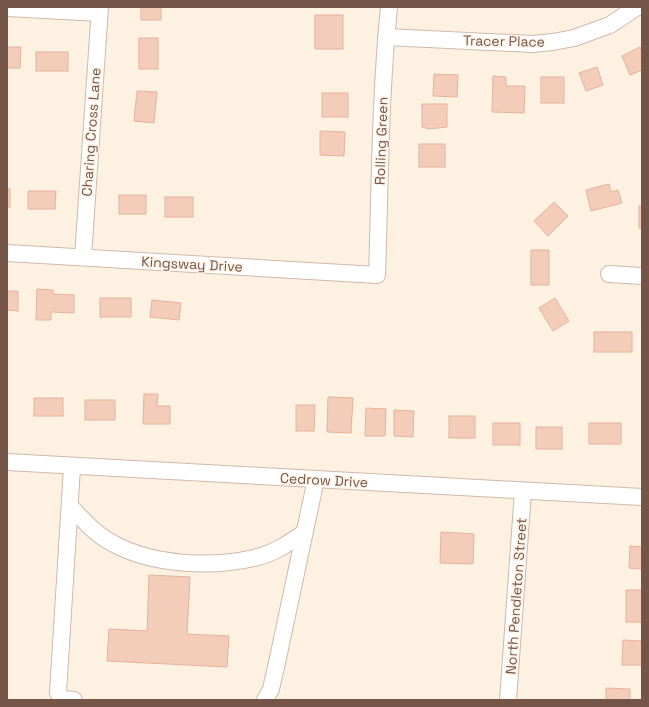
<svg xmlns="http://www.w3.org/2000/svg" width="649" height="707" viewBox="0 0 649 707" font-family="'Space Grotesk',sans-serif">
	<style>
		.building { fill: #f3cdb9; stroke: #e6b299 }
		.lines { fill: none; stroke-linecap: round; stroke-linejoin: round }
		.minor-casing { stroke: #d0b9ab; stroke-width: 18 }
		.minor { stroke: #fff; stroke-width: 16 }
		.labels { text-anchor: middle; dominant-baseline: central; stroke-width: 3; stroke-linejoin: round; paint-order: stroke }
		.street-label { font-size: 14px; fill: #755548; stroke: #fff5e9 }
	</style>
	<rect width="100%" height="100%" fill="#fdf1e2"/>
	<g class="building">
		<rect x="141" y="7" width="20" height="13"/>
		<rect x="315" y="15" width="28" height="34"/>
		<rect x="139" y="38" width="19" height="31"/>
		<polygon points="7,47 21,47 20,68 7,68"/>
		<polygon points="640,47 642,51 642,70 630,75 622,56"/>
		<rect x="36" y="52" width="32" height="19"/>
		<polygon points="597,67 603,85 586,91 579,73"/>
		<polygon points="434,74 458,75 457,97 433,96"/>
		<polygon points="493,76 506,77 506,86 525,86 524,113 492,112"/>
		<rect x="541" y="77" width="23" height="26"/>
		<polygon points="137,91 157,92 154,123 134,121"/>
		<rect x="322" y="93" width="26" height="24"/>
		<polygon points="422,104 447,104 447,127 429,129 422,127"/>
		<polygon points="320,131 345,132 344,156 320,155"/>
		<rect x="419" y="144" width="26" height="23"/>
		<polygon points="609,184 611,192 618,190 622,203 591,211 586,190"/>
		<rect x="7" y="189" width="3" height="18"/>
		<polygon points="28,191 56,191 55,209 28,209"/>
		<rect x="119" y="195" width="27" height="19"/>
		<rect x="165" y="197" width="28" height="20"/>
		<polygon points="554,202 568,216 548,236 534,221"/>
		<rect x="639" y="206" width="3" height="22"/>
		<rect x="531" y="250" width="18" height="35"/>
		<polygon points="37,289 53,290 53,294 74,295 74,313 51,312 51,320 36,320"/>
		<polygon points="7,291 18,291 18,311 7,310"/>
		<rect x="100" y="298" width="31" height="19"/>
		<polygon points="555,298 569,321 553,331 539,308"/>
		<polygon points="152,300 181,303 179,320 150,317"/>
		<rect x="594" y="332" width="38" height="20"/>
		<polygon points="144,394 158,394 157,406 170,406 170,424 143,424"/>
		<polygon points="328,397 353,398 351,433 327,432"/>
		<rect x="34" y="398" width="29" height="18"/>
		<rect x="85" y="400" width="30" height="20"/>
		<polygon points="296,405 315,405 314,431 296,431"/>
		<polygon points="366,408 386,409 385,436 365,436"/>
		<polygon points="394,410 414,411 413,437 394,436"/>
		<rect x="449" y="416" width="26" height="22"/>
		<rect x="493" y="423" width="27" height="22"/>
		<rect x="589" y="423" width="32" height="21"/>
		<rect x="536" y="427" width="26" height="22"/>
		<polygon points="441,532 474,534 473,564 440,563"/>
		<polygon points="630,546 642,547 642,569 629,568"/>
		<polygon points="149,575 190,577 187,634 229,636 227,667 107,661 109,629 147,631"/>
		<rect x="626" y="590" width="16" height="32"/>
		<polygon points="623,640 642,641 642,665 622,665"/>
		<polygon points="606,688 630,689 630,700 606,700"/>
	</g>
	<g class="lines">
		<defs>
			<g id="minor">
				<polyline points="7,8 99,13"/>
				<polyline points="386,37 532,44 553,42 574,38 610,25 637,7"/>
				<path d="M 7,253 L 377,275 C 380,186 380,96 389,7"/>
				<polyline points="83,257 100,7"/>
				<polyline points="609,274 642,276"/>
				<polyline points="7,462 642,497"/>
				<polyline points="72,467 58,693 63,699 74,700"/>
				<path d="M 70,506 C 83,520 96,535 114,544 C 153,565 211,568 254,558 C 273,554 289,543 305,532"/>
				<polyline points="265,700 271,689 278,658 316,479"/>
				<polyline points="508,700 523,491"/>
			</g>
		</defs>
		<use href="#minor" class="minor-casing"/>
		<use href="#minor" class="minor"/>
	</g>
	<g class="labels">
		<g class="street-label">
			<text transform="translate(504 41) rotate(1)">Tracer Place</text>
			<text transform="translate(91 132) rotate(-86)">Charing Cross Lane</text>
			<text transform="translate(381 141) rotate(-88)">Rolling Green</text>
			<text transform="translate(192 264) rotate(3)">Kingsway Drive</text>
			<text transform="translate(324 480) rotate(3)">Cedrow Drive</text>
			<text transform="translate(516 596) rotate(-86)">North Pendleton Street</text>
		</g>
	</g>
	<rect width="649" height="707" fill="none" stroke="#755548" stroke-width="16"/>
</svg>
